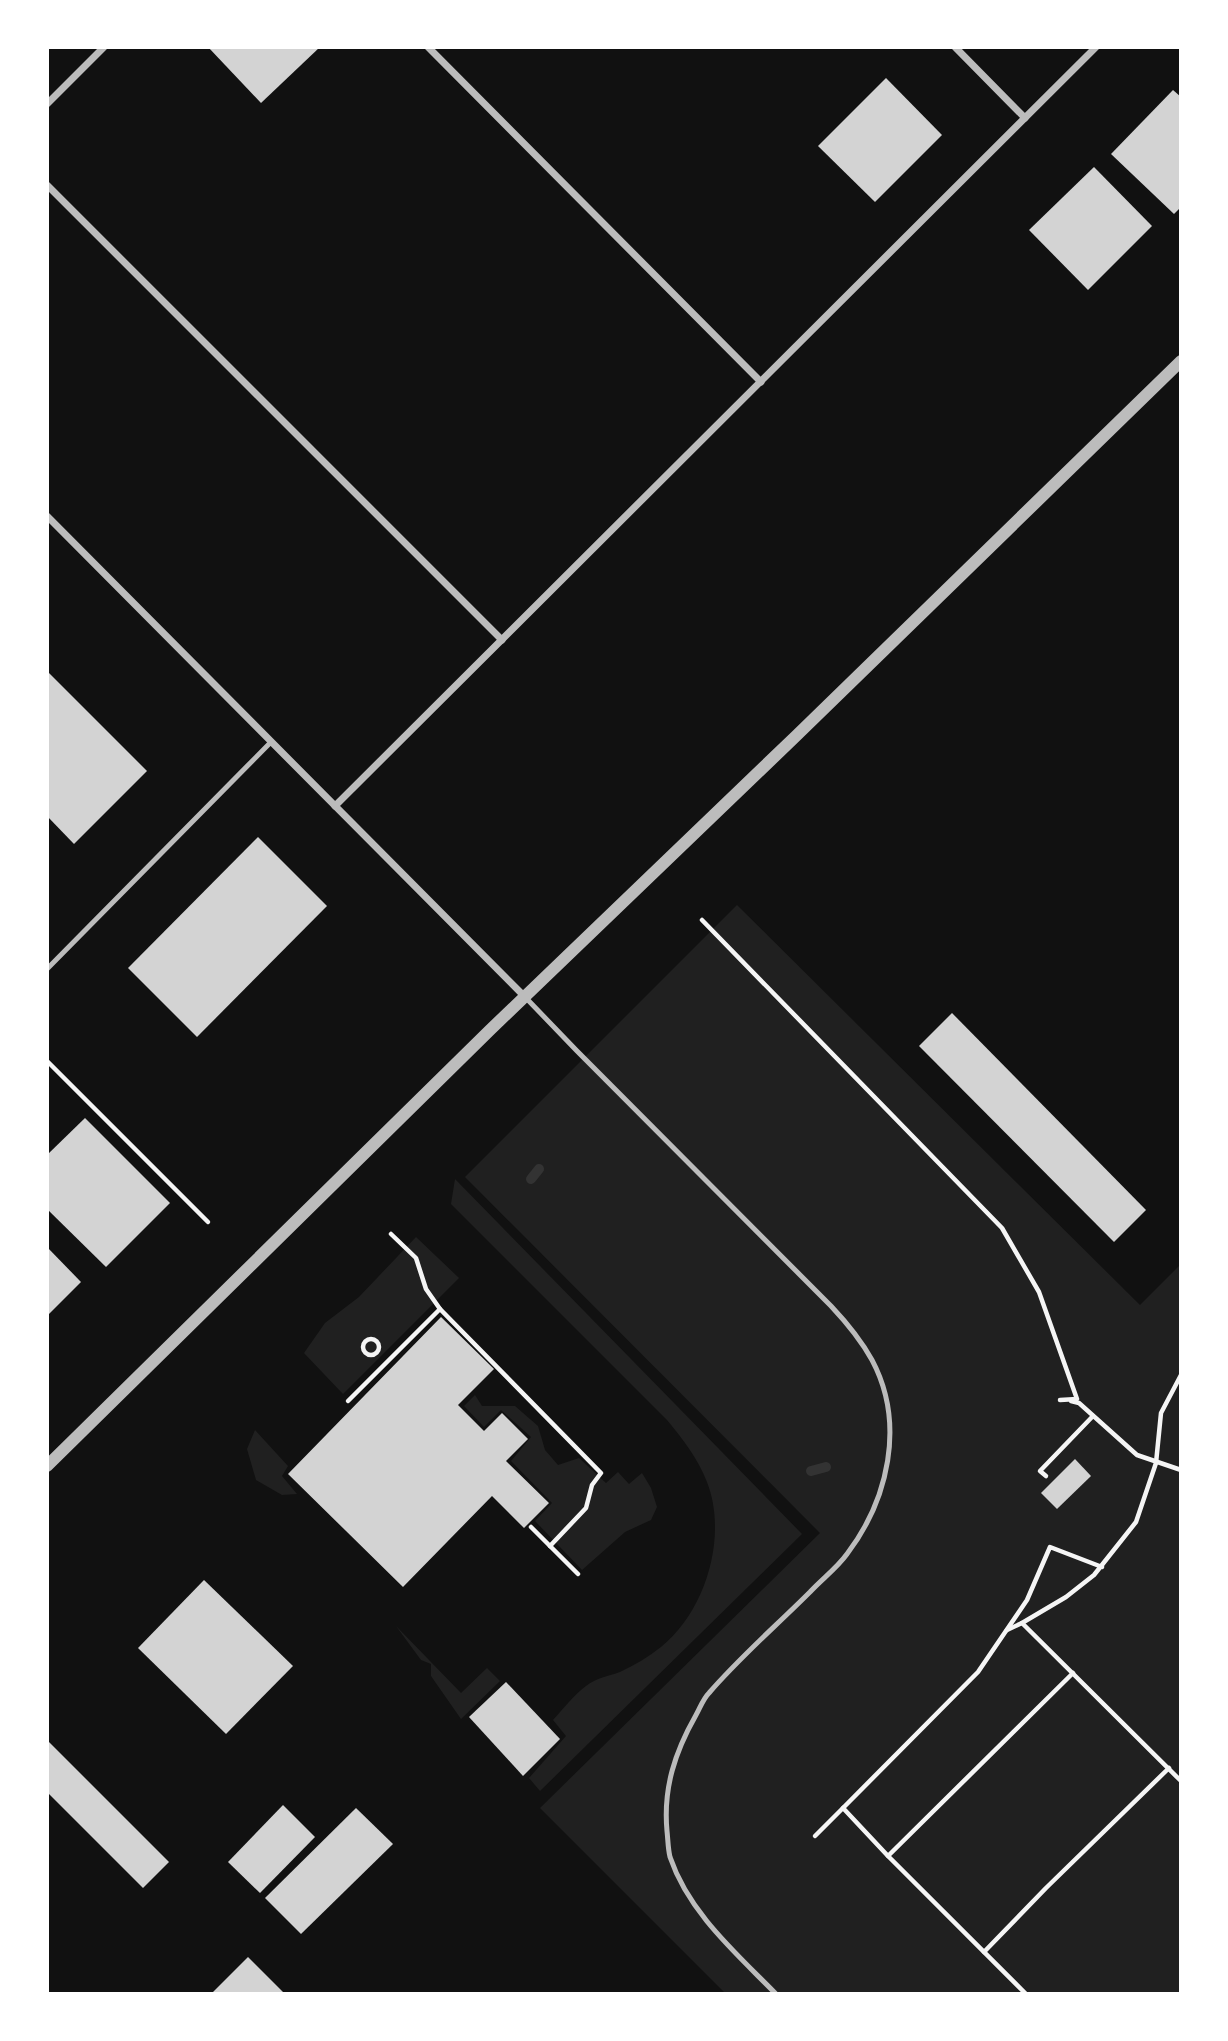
<svg xmlns="http://www.w3.org/2000/svg" width="1228" height="2041" viewBox="0 0 1228 2041" font-family="Georgia,serif">
	<style>
		.green { fill: #202020 }
		.lines { fill: none; stroke-linecap: round; stroke-linejoin: round }
		.stream { stroke: #333; stroke-width: 10 }
		.building { fill: #d3d3d3 }
		.path { stroke: #f5f5f5; stroke-width: 4.5 }
		.service { stroke: #bcbcbc; stroke-width: 5 }
		.minor { stroke: #bcbcbc; stroke-width: 7 }
		.tertiary { stroke: #bcbcbc; stroke-width: 12 }
	</style>
	<rect width="100%" height="100%" fill="#111"/>
	<g class="green">
		<polygon points="737,905 1140,1305 1181,1264 1181,1994 726,1994 540,1808 820,1533 465,1177"/>
		<path d="M 455,1179 L 802,1534 L 540,1791 L 529,1778 L 566,1736 L 553,1720 C 563,1709 574,1695 586,1686 C 596,1678 609,1676 620,1672 C 635,1665 648,1657 661,1647 C 706,1611 728,1536 707,1482 C 698,1459 683,1439 667,1420 L 451,1204 Z"/>
		<polygon points="416,1237 459,1278 343,1394 304,1353 325,1323 359,1297"/>
		<polygon points="475,1395 482,1406 515,1406 538,1426 545,1450 558,1465 579,1458 606,1483 618,1472 629,1484 642,1473 651,1488 657,1507 651,1520 625,1532 582,1570 535,1521 552,1503 511,1461 531,1437 501,1410 484,1427 464,1406"/>
		<polygon points="255,1430 288,1466 282,1476 297,1494 282,1495 256,1480 247,1449"/>
		<polygon points="396,1626 461,1693 487,1668 500,1681 461,1719 431,1676 431,1664 421,1660"/>
	</g>
	<g class="lines">
		<g class="stream">
			<polyline points="531,1179 539,1169"/>
			<polyline points="811,1471 826,1467"/>
		</g>
	</g>
	<g class="building">
		<polygon points="208,47 320,47 261,103"/>
		<polygon points="886,78 942,135 875,202 818,146"/>
		<polygon points="1173,90 1181,97 1181,207 1174,214 1111,154"/>
		<polygon points="1094,167 1152,226 1088,290 1029,230"/>
		<polygon points="47,671 147,771 74,844 47,816"/>
		<polygon points="258,837 327,906 197,1037 128,968"/>
		<polygon points="952,1013 1146,1210 1114,1242 919,1046"/>
		<polygon points="85,1118 170,1203 106,1267 47,1209 47,1155"/>
		<polygon points="47,1247 81,1282 47,1316"/>
		<polygon points="441,1317 494,1369 458,1405 484,1431 502,1413 528,1439 506,1461 549,1503 524,1528 492,1496 403,1587 288,1474"/>
		<polygon points="1075,1459 1091,1476 1057,1509 1041,1493"/>
		<polygon points="204,1580 293,1666 226,1734 138,1648"/>
		<polygon points="506,1682 560,1739 523,1776 469,1717"/>
		<polygon points="47,1740 169,1862 143,1888 47,1792"/>
		<polygon points="283,1805 315,1837 260,1893 228,1862"/>
		<polygon points="356,1808 393,1844 301,1934 265,1898"/>
		<polygon points="248,1957 285,1994 211,1994"/>
	</g>
	<g class="lines">
		<g class="path">
			<polyline points="702,920 1002,1228 1039,1292 1077,1399 1060,1400"/>
			<polyline points="47,1061 208,1222"/>
			<polyline points="391,1234 416,1258 426,1289 440,1309 601,1473 592,1485 586,1508 550,1546"/>
			<circle cx="371" cy="1347" r="8"/>
			<polyline points="348,1401 440,1309"/>
			<polyline points="1071,1401 1079,1403 1137,1455 1181,1470"/>
			<polyline points="1046,1476 1040,1471 1093,1416"/>
			<polyline points="531,1527 578,1574"/>
			<polyline points="1022,1623 1066,1597 1094,1575 1136,1522 1156,1463 1161,1413 1181,1375"/>
			<polyline points="1007,1630 1022,1623 1181,1781"/>
			<polyline points="815,1836 843,1808"/>
			<polyline points="888,1856 1073,1673"/>
			<polyline points="984,1952 1046,1888 1169,1768"/>
			<polyline points="1026,1994 888,1856 843,1808 978,1672 1027,1600 1050,1547 1102,1567"/>
		</g>
		<g class="service">
			<polyline points="47,969 271,742"/>
			<path d="M 526,998 L 577,1051 L 831,1306 C 847,1323 861,1340 872,1360 C 906,1424 888,1500 847,1554 C 837,1568 822,1579 810,1592 C 777,1625 740,1657 709,1693 C 703,1699 700,1708 696,1715 C 675,1752 663,1788 667,1831 C 668,1840 668,1849 670,1857 C 689,1913 736,1953 776,1994"/>
		</g>
		<g class="minor">
			<polyline points="428,47 761,382"/>
			<polyline points="955,47 1025,118"/>
			<polyline points="47,104 104,47"/>
			<polyline points="47,185 502,640"/>
			<polyline points="47,516 525,997"/>
			<polyline points="335,806 1096,47"/>
		</g>
		<polyline class="tertiary" points="47,1466 490,1030 796,736 1181,361"/>
	</g>
	<rect width="1228" height="2041" fill="none" stroke="#ffffff" stroke-width="98"/>
</svg>
